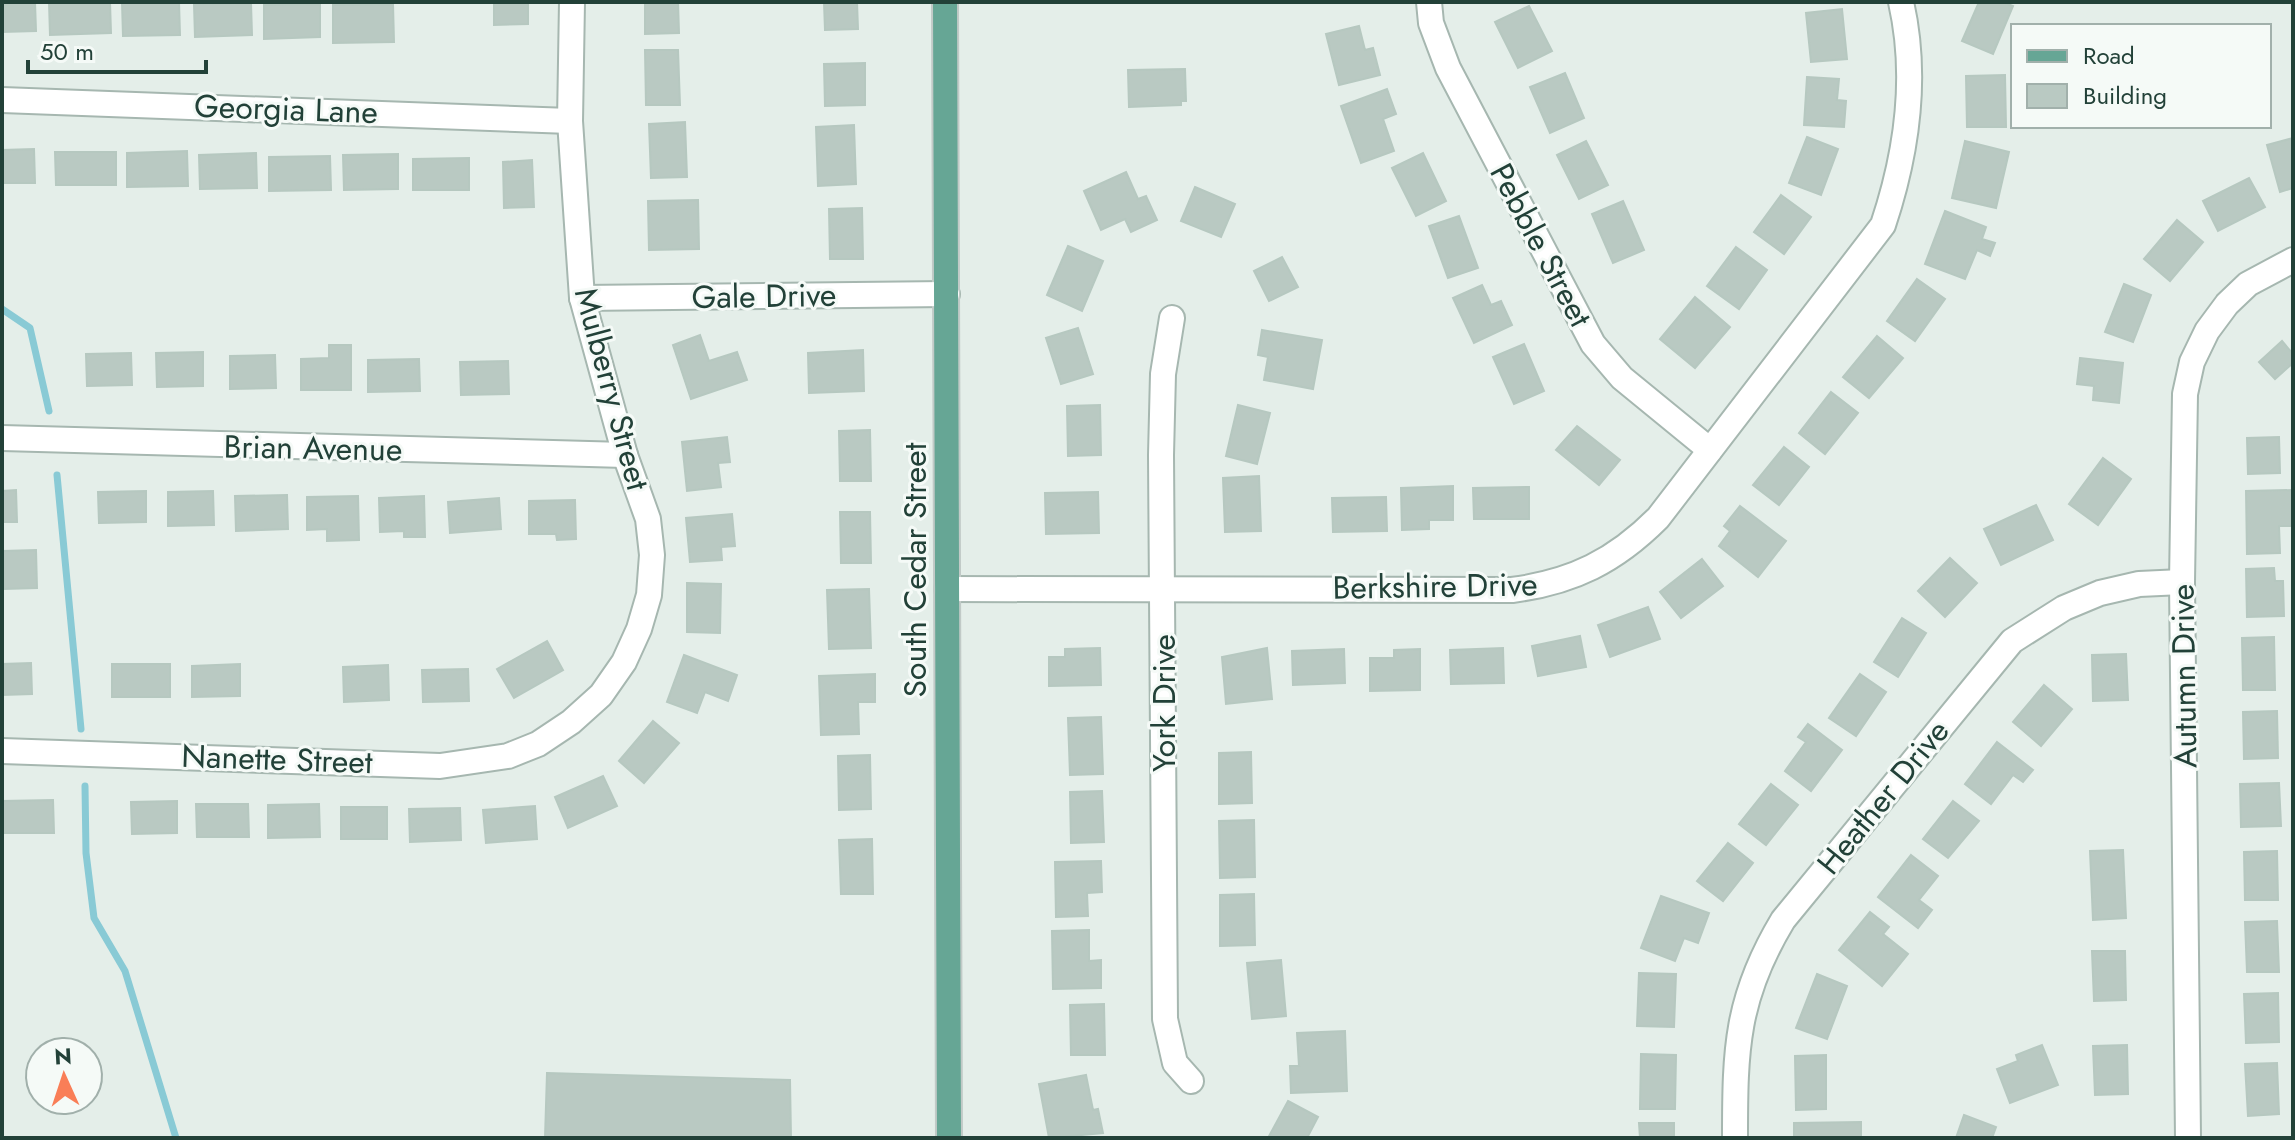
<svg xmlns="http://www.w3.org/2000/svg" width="2295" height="1140" viewBox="0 0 2295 1140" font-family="Jost,sans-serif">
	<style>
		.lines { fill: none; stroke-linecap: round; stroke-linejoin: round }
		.stream { stroke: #89cad5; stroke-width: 7 }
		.building { fill: #b9c9c2; stroke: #b6c8c0; stroke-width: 2 }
		.minor-casing { stroke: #a6b7b0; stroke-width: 28 }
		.major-casing { stroke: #c1cac7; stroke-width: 28 }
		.minor { stroke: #fff; stroke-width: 24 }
		.major { stroke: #66a695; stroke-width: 24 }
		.labels { text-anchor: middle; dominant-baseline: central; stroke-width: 6; stroke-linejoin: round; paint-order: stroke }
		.street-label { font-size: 32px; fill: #224138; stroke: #f5faf7 }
	</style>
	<rect width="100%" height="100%" fill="#e4eee9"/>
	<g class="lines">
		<g class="stream">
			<polyline points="2,309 30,328 49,411"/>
			<polyline points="57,475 81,729"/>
			<polyline points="85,786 86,853 94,918 125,971 176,1138"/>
		</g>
	</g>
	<g class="building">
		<polygon points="2,2 35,2 36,31 2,32"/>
		<polygon points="49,2 110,2 111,33 50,35"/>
		<polygon points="122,2 179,2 180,35 123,36"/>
		<polygon points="494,2 528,2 528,24 494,25"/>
		<polygon points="645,2 678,2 679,33 645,34"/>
		<polygon points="824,2 857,2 858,29 825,30"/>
		<polygon points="1979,2 2003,2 2013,6 1993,54 1962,41"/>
		<polygon points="251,3 252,35 195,37 194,4"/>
		<polygon points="320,4 320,37 264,39 264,5"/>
		<polygon points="393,4 394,42 333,43 333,5"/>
		<polygon points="1529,6 1552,51 1518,68 1495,22"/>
		<polygon points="1842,9 1847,59 1811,62 1806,13"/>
		<polygon points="1359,26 1365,50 1373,48 1380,75 1339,85 1326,34"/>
		<polygon points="645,50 678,50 680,105 646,105"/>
		<polygon points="865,63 865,105 825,106 824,64"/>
		<polygon points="1185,69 1186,101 1181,101 1181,105 1129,107 1128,70"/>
		<polygon points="1565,73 1584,118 1550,133 1530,87"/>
		<polygon points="2005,75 2006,127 1967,127 1966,76"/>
		<polygon points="1807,77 1839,79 1837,100 1846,101 1844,127 1804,125"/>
		<polygon points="1387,89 1396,114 1383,119 1394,151 1361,163 1341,106"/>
		<polygon points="685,122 687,177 651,178 649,124"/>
		<polygon points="854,125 856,184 818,186 816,127"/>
		<polygon points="1807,137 1838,149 1821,195 1789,183"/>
		<polygon points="2293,138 2293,188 2280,192 2267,145"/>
		<polygon points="1586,141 1608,185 1579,199 1557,155"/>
		<polygon points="1965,141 2009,152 1996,208 1952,198"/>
		<polygon points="34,149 35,183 2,183 2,150"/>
		<polygon points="187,151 188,186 127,187 127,153"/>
		<polygon points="55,152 116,152 116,185 56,185"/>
		<polygon points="256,153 257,188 200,189 199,155"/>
		<polygon points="1423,153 1446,201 1416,216 1392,168"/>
		<polygon points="398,154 398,189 344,190 343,155"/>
		<polygon points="330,156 331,190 269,191 269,157"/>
		<polygon points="469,158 469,190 413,190 413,159"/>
		<polygon points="532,160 534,207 504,208 503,162"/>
		<polygon points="1126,172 1138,199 1146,196 1157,220 1131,232 1125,219 1101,230 1084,191"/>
		<polygon points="2249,178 2265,207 2218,231 2203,201"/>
		<polygon points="1195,187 1235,204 1221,237 1181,221"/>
		<polygon points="1781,195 1811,217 1784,254 1754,232"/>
		<polygon points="698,200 699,249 649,250 648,201"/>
		<polygon points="1623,201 1644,250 1613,263 1592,214"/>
		<polygon points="862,208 863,259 830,259 829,209"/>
		<polygon points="1945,211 1986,227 1982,239 1995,243 1990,256 1977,250 1965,279 1925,264"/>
		<polygon points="1459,216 1478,268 1448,278 1429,226"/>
		<polygon points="2177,220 2203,242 2170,281 2144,259"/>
		<polygon points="1068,246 1103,261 1082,311 1047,295"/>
		<polygon points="1736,247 1767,270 1739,309 1707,286"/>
		<polygon points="1282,257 1298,287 1269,301 1254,271"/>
		<polygon points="1917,279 1945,299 1915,341 1887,321"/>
		<polygon points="2124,284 2151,295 2133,342 2105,332"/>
		<polygon points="1482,285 1491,305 1501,301 1512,325 1474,343 1453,298"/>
		<polygon points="1695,297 1730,327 1695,368 1660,339"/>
		<polygon points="1078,328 1093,374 1061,384 1046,338"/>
		<polygon points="1262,330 1322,340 1313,389 1264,380 1268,357 1258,355"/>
		<polygon points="700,335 709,361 737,352 747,380 691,399 673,345"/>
		<polygon points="1877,336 1903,358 1869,398 1843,377"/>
		<polygon points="2282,341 2293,354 2293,363 2275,379 2259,362"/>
		<polygon points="1524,344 1544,391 1514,404 1493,357"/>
		<polygon points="329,345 351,345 351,390 301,390 301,359 329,358"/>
		<polygon points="863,350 864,391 809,393 808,353"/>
		<polygon points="203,352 203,386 157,387 156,353"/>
		<polygon points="131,353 132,385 87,386 86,354"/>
		<polygon points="275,355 276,388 230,389 230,356"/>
		<polygon points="2080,358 2123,363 2119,403 2093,400 2094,386 2077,384"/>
		<polygon points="419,359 420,391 368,392 368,360"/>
		<polygon points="508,361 509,394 461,395 460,362"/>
		<polygon points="1831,392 1858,413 1825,454 1799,433"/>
		<polygon points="1100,405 1101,455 1068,456 1067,406"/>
		<polygon points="1238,405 1270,413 1257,464 1226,456"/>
		<polygon points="1577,426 1620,460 1599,485 1556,450"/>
		<polygon points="870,430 871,481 840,481 839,431"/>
		<polygon points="727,437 730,462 718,463 721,487 687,491 682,442"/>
		<polygon points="2279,437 2280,473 2248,474 2247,438"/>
		<polygon points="1784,447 1809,467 1779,505 1753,485"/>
		<polygon points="2103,458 2131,479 2098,525 2069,504"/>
		<polygon points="1259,476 1261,531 1225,532 1223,478"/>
		<polygon points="1453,486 1453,520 1429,520 1429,529 1402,530 1401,488"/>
		<polygon points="1529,487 1529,519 1474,519 1473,488"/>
		<polygon points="16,490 17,522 2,522 2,491"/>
		<polygon points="2293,490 2293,526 2279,526 2280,553 2247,554 2246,491"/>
		<polygon points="146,491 146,522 99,523 98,492"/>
		<polygon points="213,491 214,525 168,526 168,492"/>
		<polygon points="1098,492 1099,533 1046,534 1045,493"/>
		<polygon points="287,495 288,529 236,531 235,496"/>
		<polygon points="358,496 359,540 327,541 327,529 307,530 307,497"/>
		<polygon points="424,496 425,537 404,537 404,531 380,532 379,498"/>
		<polygon points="1386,497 1387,531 1333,532 1332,498"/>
		<polygon points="499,498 501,529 450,533 448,502"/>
		<polygon points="575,500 576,539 557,540 556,534 529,534 529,501"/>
		<polygon points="2036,505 2053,540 2001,565 1984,529"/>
		<polygon points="1740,506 1786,541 1758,577 1719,546 1730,531 1724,526"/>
		<polygon points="840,512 870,512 871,563 841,563"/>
		<polygon points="732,514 735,546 721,547 722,560 690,562 686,518"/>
		<polygon points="36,550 37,588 4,589 3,551"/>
		<polygon points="1950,558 1977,583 1945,617 1918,591"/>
		<polygon points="1702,559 1723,586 1681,618 1660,592"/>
		<polygon points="2274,568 2275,581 2283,581 2284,616 2247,617 2246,569"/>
		<polygon points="687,583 721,584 720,633 687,632"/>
		<polygon points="869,589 871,648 829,649 827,590"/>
		<polygon points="1648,607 1660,639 1610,657 1598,625"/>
		<polygon points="1902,618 1926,633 1898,677 1874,662"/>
		<polygon points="1580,636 1586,667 1538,676 1532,646"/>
		<polygon points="2274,637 2275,690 2243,690 2242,638"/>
		<polygon points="547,641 563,670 514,698 497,669"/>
		<polygon points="1100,648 1101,685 1049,686 1049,657 1065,657 1065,649"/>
		<polygon points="1267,648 1272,699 1226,704 1222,657"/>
		<polygon points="1503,648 1504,683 1451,684 1450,650"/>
		<polygon points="1344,649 1345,683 1293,685 1292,651"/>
		<polygon points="1420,649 1420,690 1370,691 1370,658 1394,658 1394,650"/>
		<polygon points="2126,654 2128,700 2093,701 2092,655"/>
		<polygon points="684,655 737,675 728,701 705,692 697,713 667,702"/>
		<polygon points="31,663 32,694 2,695 2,664"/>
		<rect x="112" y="664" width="58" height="33"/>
		<polygon points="240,664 240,696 192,697 192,666"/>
		<polygon points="388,665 389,700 344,702 343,667"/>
		<polygon points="468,669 469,701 423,702 422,670"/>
		<polygon points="875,674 875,702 858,702 859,734 821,735 819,676"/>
		<polygon points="1860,674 1886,692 1856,736 1829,718"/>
		<polygon points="2044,685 2072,709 2041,746 2013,722"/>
		<polygon points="2277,711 2278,758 2244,759 2243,712"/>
		<polygon points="1101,717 1103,774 1070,775 1068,718"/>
		<polygon points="653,721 679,743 644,783 619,761"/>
		<polygon points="1808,724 1842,750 1811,791 1785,771 1806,742 1798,737"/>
		<polygon points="1997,742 2033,770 2023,782 2013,775 1991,804 1965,784"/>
		<polygon points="1251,752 1252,803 1219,804 1219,753"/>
		<polygon points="870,755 871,809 839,810 838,756"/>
		<polygon points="603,776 617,806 568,828 555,797"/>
		<polygon points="2279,783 2281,826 2241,827 2240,784"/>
		<polygon points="1771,784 1798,805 1766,845 1739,824"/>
		<polygon points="1102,791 1104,842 1071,843 1070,792"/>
		<polygon points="53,800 54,833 2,833 2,801"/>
		<polygon points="177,801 177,833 132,834 131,802"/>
		<polygon points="1953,801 1979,821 1948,858 1923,839"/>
		<polygon points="196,804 248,804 249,837 197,837"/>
		<polygon points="319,804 320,837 268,838 268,805"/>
		<polygon points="535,806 537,839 486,843 483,810"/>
		<rect x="341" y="807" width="46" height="32"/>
		<polygon points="460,808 461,840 410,842 409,809"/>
		<polygon points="1254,820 1255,877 1220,878 1219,821"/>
		<polygon points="872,839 873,894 841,894 839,840"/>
		<polygon points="1728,843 1753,863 1723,901 1697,881"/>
		<polygon points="2123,850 2126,918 2093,920 2090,851"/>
		<polygon points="2277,851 2278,900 2245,900 2244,852"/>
		<polygon points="1911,855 1938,876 1919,900 1932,910 1918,928 1878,897"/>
		<polygon points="1101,861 1102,892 1087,893 1088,916 1056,917 1055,862"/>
		<polygon points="1254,894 1255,945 1220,946 1220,895"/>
		<polygon points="1661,896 1709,913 1698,943 1684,938 1675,961 1641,948"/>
		<polygon points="1870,912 1889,927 1883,934 1908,954 1882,986 1839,950"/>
		<polygon points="2277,921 2279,972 2247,972 2245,922"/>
		<polygon points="1089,930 1089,961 1101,960 1101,988 1053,989 1052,931"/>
		<polygon points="2092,951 2125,951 2126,1000 2094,1001"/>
		<polygon points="1281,960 1286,1016 1252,1019 1247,963"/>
		<polygon points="1639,973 1676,974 1674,1027 1637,1026"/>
		<polygon points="1817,974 1847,986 1827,1039 1796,1028"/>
		<polygon points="2278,993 2279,1042 2246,1043 2244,994"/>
		<polygon points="1104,1004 1105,1055 1071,1055 1070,1005"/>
		<polygon points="1345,1031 1347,1091 1291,1093 1290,1066 1299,1066 1297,1033"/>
		<polygon points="2042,1045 2058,1085 2010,1103 1997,1069 2018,1061 2016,1055"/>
		<polygon points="2127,1045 2128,1094 2095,1095 2093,1046"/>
		<polygon points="1641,1054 1676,1055 1675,1109 1640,1109"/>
		<polygon points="1826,1055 1826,1109 1796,1110 1795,1056"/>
		<polygon points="2277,1063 2279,1114 2248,1116 2245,1064"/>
		<polygon points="547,1073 790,1080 791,1138 545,1138"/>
		<polygon points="1086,1075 1093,1110 1098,1109 1103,1133 1049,1138 1039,1084"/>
		<polygon points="1288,1101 1318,1117 1307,1138 1268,1138"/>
		<polygon points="1964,1115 1996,1127 1992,1138 1956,1138"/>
		<polygon points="1861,1122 1861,1138 1794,1138 1794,1123"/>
		<polygon points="1639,1123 1674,1123 1674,1138 1640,1138"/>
	</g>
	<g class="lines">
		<defs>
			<g id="minor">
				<polyline points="1429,2 1431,23 1448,68 1593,344 1622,378 1710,450"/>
				<polyline points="2,100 570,121"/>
				<polyline points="582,298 947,294"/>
				<polyline points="1172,318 1163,374 1161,455 1165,1019 1175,1063 1191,1081"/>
				<polyline points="2,438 625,455"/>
				<path d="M 947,589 L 1512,590 C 1573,582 1615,561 1658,518 L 1883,225 C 1907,153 1918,77 1901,2"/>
				<polyline points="2,751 440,766 508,756 538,744 571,722 601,695 624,662 639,629 649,595 652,555 648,519 625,455 582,298 570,121 572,2"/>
				<path d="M 1735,1138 C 1735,1049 1736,998 1783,920 L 2012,641 L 2064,608 L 2100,593 L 2139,584 L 2182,582"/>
				<polyline points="2188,1138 2182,582 2185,394 2192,362 2207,331 2227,304 2248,284 2293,260"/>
			</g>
			<polyline id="major" points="945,2 949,1138"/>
		</defs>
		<use href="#minor" class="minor-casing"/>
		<use href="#major" class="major-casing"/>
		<use href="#minor" class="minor"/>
		<use href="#major" class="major"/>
	</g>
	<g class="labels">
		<g class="street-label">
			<text transform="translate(286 109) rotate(2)">Georgia Lane</text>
			<text transform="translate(1541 245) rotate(62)">Pebble Street</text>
			<text transform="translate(764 296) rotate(-1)">Gale Drive</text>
			<text transform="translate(612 389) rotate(75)">Mulberry Street</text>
			<text transform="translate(313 448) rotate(1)">Brian Avenue</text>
			<text transform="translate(915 570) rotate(-90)">South Cedar Street</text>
			<text transform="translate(1435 586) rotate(-1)">Berkshire Drive</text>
			<text transform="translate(2184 676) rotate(-91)">Autumn Drive</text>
			<text transform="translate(1164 703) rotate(-90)">York Drive</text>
			<text transform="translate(277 759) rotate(2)">Nanette Street</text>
			<text transform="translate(1883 797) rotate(-51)">Heather Drive</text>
		</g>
	</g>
	<rect width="2295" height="1140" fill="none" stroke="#224138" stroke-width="8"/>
	<rect x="2011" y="24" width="260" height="104" fill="#f5faf7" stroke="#a1b0ab" stroke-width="2"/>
	<rect x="2027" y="50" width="40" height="12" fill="#66a695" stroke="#a1b0ab" stroke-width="2"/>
	<text x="2083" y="64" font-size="24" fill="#224138">Road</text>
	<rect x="2027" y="84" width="40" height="24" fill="#b9c9c2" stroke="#a1b0ab" stroke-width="2"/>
	<text x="2083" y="104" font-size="24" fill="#224138">Building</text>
	<g transform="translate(64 1076) rotate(357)"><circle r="38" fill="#f5faf7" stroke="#a1b0ab" stroke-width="2"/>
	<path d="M0-6L14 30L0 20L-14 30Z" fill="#f97e57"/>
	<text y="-12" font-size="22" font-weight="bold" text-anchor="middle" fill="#224138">N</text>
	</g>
	<path d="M28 60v12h178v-12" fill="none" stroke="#224138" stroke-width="4"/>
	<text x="40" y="60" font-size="24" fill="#224138" stroke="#f5faf7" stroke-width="6" paint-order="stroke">50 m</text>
</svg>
